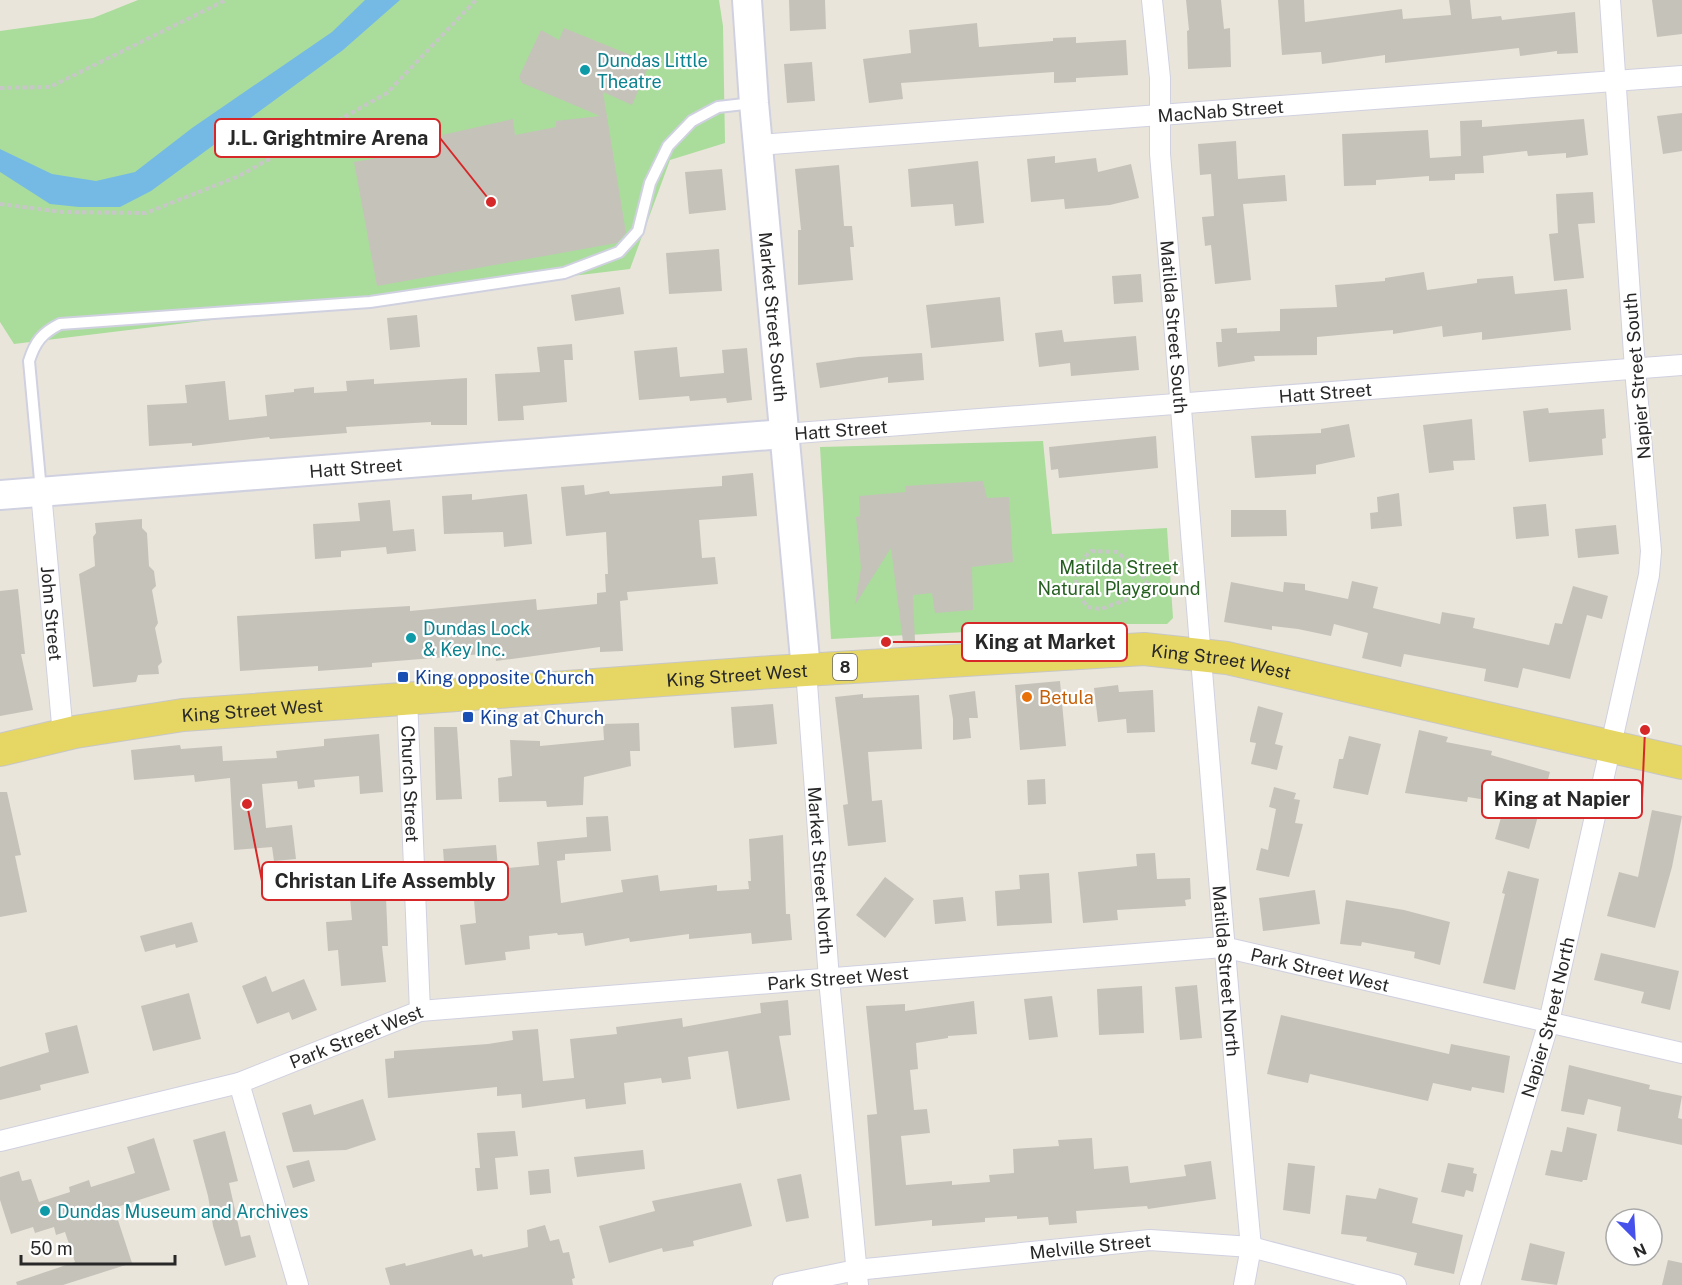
<svg xmlns="http://www.w3.org/2000/svg" width="1682" height="1285" viewBox="0 0 1682 1285" font-family="'Public Sans',sans-serif">
	<style>
		.green { fill: #aadd9b }
		.water { fill: #75bae5 }
		.building { fill: #c5c2ba }
		.lines { fill: none; stroke-linecap: round; stroke-linejoin: round }
		.lane-casing { stroke: #d0d1e0; stroke-width: 14 }
		.street-casing { stroke: #d0d1e0; stroke-width: 22 }
		.secondary-casing { stroke: #d0d1e0; stroke-width: 32 }
		.primary-casing { stroke: #c7c7c7; stroke-width: 34 }
		.path { stroke: #c7c7c7; stroke-width: 4; stroke-dasharray: 4.5 3; stroke-linecap: butt }
		.lane { stroke: #fff; stroke-width: 10 }
		.street { stroke: #fff; stroke-width: 20 }
		.secondary { stroke: #fff; stroke-width: 28 }
		.primary { stroke: #e6d664; stroke-width: 32 }
		.culture-dot { fill: #0f9aa8; stroke: #fff; stroke-width: 2 }
		.transit-dot { fill: #1a4fb4; stroke: #fff; stroke-width: 2 }
		.food-dot { fill: #e8710a; stroke: #fff; stroke-width: 2 }
		.labels { text-anchor: middle; dominant-baseline: central; stroke-width: 4.5; stroke-linejoin: round; paint-order: stroke }
		.shield { fill: #fff; stroke: #686868; stroke-width: 1.5 }
		.shield-label { font-size: 16px; font-weight: bold; fill: #282828 }
		.culture-label { font-size: 18px; fill: #0d838f; stroke: #fff; text-anchor: start }
		.street-label { font-size: 18px; fill: #282828; stroke: #fff }
		.park-label { font-size: 18px; fill: #245f1f; stroke: #fff }
		.transit-label { font-size: 18px; fill: #164399; stroke: #fff; text-anchor: start }
		.food-label { font-size: 18px; fill: #c56008; stroke: #fff; text-anchor: start }
		.leader { fill: none; stroke: #d62828; stroke-width: 2 }
		.callout-dot { fill: #d62828; stroke: #fff; stroke-width: 2 }
		.callout { fill: #fff; stroke: #d62828; stroke-width: 2 }
		.callout-label { font-size: 20px; text-anchor: middle; font-weight: bold; fill: #282828 }
	</style>
	<rect width="100%" height="100%" fill="#eae5db"/>
	<g class="green">
		<polygon points="138,0 719,0 723,26 725,143 670,160 630,269 14,344 0,322 0,31 93,18"/>
		<polygon points="1043,441 1052,534 1167,528 1173,618 1167,624 1122,624 831,639 820,447"/>
	</g>
	<polygon class="water" points="365,0 400,0 343,50 151,191 120,207 79,207 50,204 0,172 0,149 52,174 96,181 135,172 192,128 332,32"/>
	<g class="building">
		<polygon points="789,0 825,0 826,29 790,31"/>
		<polygon points="1186,0 1221,0 1224,29 1230,28 1231,67 1188,69 1187,31 1189,30"/>
		<polygon points="1278,0 1304,0 1305,22 1402,9 1403,19 1451,15 1449,0 1470,0 1472,19 1501,16 1502,20 1575,12 1578,53 1557,54 1557,51 1520,56 1519,48 1385,63 1385,55 1322,64 1321,52 1282,55"/>
		<polygon points="1652,0 1682,0 1682,34 1657,37"/>
		<polygon points="977,23 979,47 1053,41 1053,38 1076,37 1076,43 1126,40 1128,75 1076,78 1076,82 1054,83 1054,72 901,83 903,99 869,103 863,59 911,53 909,30"/>
		<polygon points="564,28 650,63 632,105 603,92 626,233 617,243 377,286 354,162 400,154 398,143 443,137 442,135 513,119 515,135 556,127 556,121 600,116 522,83 519,77 541,30 559,40"/>
		<polygon points="812,62 815,101 787,103 784,64"/>
		<polygon points="1682,113 1682,151 1663,154 1657,116"/>
		<polygon points="1584,119 1588,155 1566,158 1566,153 1528,156 1527,151 1483,156 1484,173 1455,174 1455,180 1429,181 1429,176 1376,180 1376,185 1344,186 1342,134 1428,130 1430,158 1461,156 1460,121 1482,120 1482,127"/>
		<polygon points="1236,141 1238,179 1285,175 1287,201 1243,204 1251,280 1215,284 1211,245 1205,246 1202,217 1214,216 1211,174 1200,175 1198,144"/>
		<polygon points="1055,156 1055,163 1096,158 1098,172 1131,164 1139,198 1110,205 1065,209 1064,199 1031,202 1027,159"/>
		<polygon points="978,161 984,223 955,226 953,204 911,207 908,169"/>
		<polygon points="839,165 844,226 852,226 854,247 850,247 853,280 798,285 798,230 801,230 795,169"/>
		<polygon points="722,169 726,210 689,214 685,172"/>
		<polygon points="1593,192 1595,223 1578,224 1584,278 1554,281 1549,234 1558,233 1556,194"/>
		<polygon points="719,249 722,291 669,294 666,253"/>
		<polygon points="1424,272 1427,290 1477,283 1477,279 1513,276 1515,294 1567,289 1571,330 1482,340 1482,332 1443,337 1442,326 1393,334 1393,330 1317,337 1317,355 1254,356 1255,361 1218,367 1216,342 1222,342 1221,329 1237,328 1237,333 1280,331 1280,309 1337,307 1335,285 1385,281 1385,278"/>
		<polygon points="1141,274 1143,302 1114,304 1112,276"/>
		<polygon points="620,287 624,314 575,321 571,295"/>
		<polygon points="1000,297 1004,341 931,348 926,305"/>
		<polygon points="417,315 420,347 390,350 387,318"/>
		<polygon points="1062,330 1064,342 1136,336 1139,370 1071,376 1070,363 1039,367 1035,333"/>
		<polygon points="572,344 573,360 564,360 567,402 523,406 524,420 498,421 495,374 540,372 537,347"/>
		<polygon points="677,347 680,377 724,373 722,350 747,348 752,400 727,403 726,398 690,401 689,396 639,400 634,351"/>
		<polygon points="922,353 924,380 888,383 888,377 820,388 816,363 858,357"/>
		<polygon points="467,378 467,425 431,425 431,422 346,427 347,433 270,439 269,437 192,446 192,443 149,446 147,405 187,403 185,385 225,381 229,420 267,416 265,395 294,392 294,389 314,387 314,393 347,391 346,381 374,379 374,384"/>
		<polygon points="1548,408 1549,413 1604,409 1606,438 1602,439 1603,455 1529,462 1523,411"/>
		<polygon points="1472,419 1475,460 1453,461 1454,470 1429,473 1423,425"/>
		<polygon points="1349,424 1355,457 1316,465 1316,474 1255,478 1251,436 1321,433 1321,429"/>
		<polygon points="1156,436 1158,468 1059,478 1058,469 1051,470 1049,447"/>
		<polygon points="753,473 757,516 699,520 702,558 715,557 718,584 627,592 628,600 620,601 623,651 600,652 600,647 496,661 495,653 372,663 372,667 318,671 318,666 240,671 237,616 410,606 410,611 536,599 537,610 597,604 597,593 606,592 605,574 608,574 606,532 566,536 561,487 584,485 585,495 609,491 610,494 722,486 722,476"/>
		<polygon points="983,481 987,498 1009,497 1013,562 972,567 973,610 935,613 932,593 913,595 915,641 903,642 891,548 855,605 861,568 856,517 860,516 859,496 906,492 905,486"/>
		<polygon points="1399,493 1402,526 1371,529 1370,513 1378,512 1377,497"/>
		<polygon points="472,494 472,500 527,494 532,544 504,547 503,532 444,534 442,496"/>
		<polygon points="390,500 393,531 414,529 416,551 387,554 386,547 341,551 341,557 315,559 313,524 360,521 358,503"/>
		<polygon points="1546,504 1549,536 1516,539 1513,507"/>
		<polygon points="1231,510 1286,510 1287,536 1231,537"/>
		<polygon points="142,519 142,528 147,533 149,566 154,571 156,586 152,590 158,623 155,628 162,662 158,666 159,674 138,675 136,682 93,687 79,574 95,566 93,537 96,533 95,523"/>
		<polygon points="1616,525 1619,554 1578,558 1575,529"/>
		<polygon points="1352,581 1378,587 1373,608 1440,624 1442,612 1475,618 1473,628 1549,645 1555,623 1562,624 1573,586 1608,596 1602,619 1587,615 1570,679 1523,668 1518,688 1484,681 1486,669 1404,654 1401,667 1362,658 1368,633 1334,624 1331,636 1298,629 1272,626 1272,630 1224,622 1231,582 1283,592 1284,582 1305,584 1305,590 1348,599"/>
		<polygon points="18,589 25,654 21,654 33,710 0,716 0,591"/>
		<polygon points="1060,681 1066,746 1020,750 1015,685"/>
		<polygon points="1118,685 1119,692 1153,690 1155,732 1127,733 1126,719 1098,722 1094,688"/>
		<polygon points="975,691 978,718 969,718 971,738 953,740 953,719 949,695"/>
		<polygon points="863,694 863,698 919,695 922,749 868,752 872,801 882,800 886,842 848,846 843,805 848,804 835,697"/>
		<polygon points="773,704 777,744 734,748 731,707"/>
		<polygon points="1258,706 1283,713 1275,744 1283,746 1277,770 1251,764 1256,743 1250,742 1250,739"/>
		<polygon points="639,723 640,751 630,751 631,766 584,777 583,805 547,807 546,801 499,802 498,778 512,776 510,740 540,741 540,746 604,740 603,724"/>
		<polygon points="434,727 457,727 462,799 436,800"/>
		<polygon points="1419,730 1448,737 1446,742 1492,751 1491,755 1550,772 1529,849 1495,839 1505,803 1468,797 1467,802 1405,793"/>
		<polygon points="379,734 383,792 360,794 359,776 314,780 315,787 298,789 297,781 262,784 266,828 292,825 296,859 274,861 272,847 234,850 230,778 195,782 194,775 134,780 131,750 180,745 181,749 222,746 223,761 277,758 276,751 324,746 324,739"/>
		<polygon points="1349,736 1381,744 1368,795 1333,788 1339,759 1343,759"/>
		<polygon points="1045,779 1046,804 1028,805 1027,780"/>
		<polygon points="1274,787 1296,793 1294,799 1300,800 1295,823 1303,824 1289,877 1256,870 1261,848 1268,850 1276,809 1269,807"/>
		<polygon points="0,792 7,792 21,855 15,856 27,912 0,917"/>
		<polygon points="1652,810 1682,816 1672,867 1655,928 1607,916 1619,872 1638,877"/>
		<polygon points="608,816 611,851 565,854 565,860 557,861 561,903 623,892 621,880 658,875 660,891 717,885 717,891 749,889 748,881 751,881 749,839 783,835 786,914 790,914 792,940 752,944 751,933 689,939 689,934 630,942 629,938 585,946 583,933 558,935 557,933 529,936 530,949 505,952 506,960 465,965 460,925 476,923 472,878 468,878 467,874 445,876 443,849 496,845 498,869 539,865 537,842 587,837 586,817"/>
		<polygon points="1155,853 1157,879 1190,878 1191,899 1185,900 1186,906 1117,910 1118,920 1083,923 1078,872 1137,866 1136,854"/>
		<polygon points="1508,871 1539,879 1515,990 1483,983 1505,894 1502,893"/>
		<polygon points="385,872 388,946 382,946 386,982 341,986 338,950 328,951 326,922 352,920 348,876"/>
		<polygon points="1049,873 1052,923 997,926 995,891 1020,889 1019,875"/>
		<polygon points="885,877 914,899 885,938 856,915"/>
		<polygon points="1315,890 1320,924 1263,931 1259,898"/>
		<polygon points="963,897 966,921 935,924 933,900"/>
		<polygon points="1346,900 1404,910 1450,922 1440,965 1414,958 1415,952 1362,942 1361,946 1340,944"/>
		<polygon points="192,922 198,942 176,948 175,944 145,952 140,936"/>
		<polygon points="1601,953 1679,971 1670,1010 1641,1003 1644,992 1594,980"/>
		<polygon points="266,976 272,992 304,979 317,1010 292,1020 289,1012 257,1024 242,986"/>
		<polygon points="1197,985 1202,1038 1180,1040 1175,987"/>
		<polygon points="1142,986 1144,1033 1099,1035 1097,989"/>
		<polygon points="189,993 201,1039 153,1051 141,1006"/>
		<polygon points="1052,996 1058,1037 1029,1040 1024,999"/>
		<polygon points="788,1000 791,1035 779,1036 790,1100 737,1109 728,1051 688,1057 691,1079 662,1083 661,1078 624,1083 626,1104 586,1109 585,1099 522,1108 521,1094 497,1096 497,1087 388,1098 385,1059 394,1058 394,1051 488,1044 513,1040 512,1031 538,1029 543,1081 574,1078 570,1039 617,1034 616,1027 682,1018 683,1027 761,1013 760,1003"/>
		<polygon points="974,1001 977,1034 948,1036 948,1038 916,1043 918,1069 910,1070 914,1110 927,1109 930,1133 901,1136 906,1185 952,1181 952,1185 990,1182 989,1175 1014,1173 1013,1149 1059,1146 1058,1140 1092,1138 1094,1169 1128,1166 1130,1183 1186,1176 1184,1165 1211,1161 1216,1199 1148,1209 1147,1206 1076,1211 1077,1223 1049,1225 1048,1217 1017,1219 1017,1216 985,1218 985,1222 932,1226 932,1220 875,1226 867,1115 877,1114 866,1006 905,1004 905,1011"/>
		<polygon points="1281,1015 1449,1054 1451,1044 1510,1056 1504,1093 1472,1087 1471,1091 1433,1083 1428,1101 1310,1074 1308,1083 1267,1074"/>
		<polygon points="77,1025 89,1073 40,1085 41,1090 0,1100 0,1067 49,1052 45,1033"/>
		<polygon points="1569,1065 1650,1085 1649,1089 1682,1096 1678,1118 1682,1119 1682,1145 1617,1131 1621,1107 1588,1099 1584,1115 1561,1111"/>
		<polygon points="363,1099 376,1140 346,1150 293,1152 282,1113 311,1104 314,1115"/>
		<polygon points="1567,1127 1597,1134 1587,1180 1583,1180 1582,1182 1545,1175 1551,1150 1562,1152"/>
		<polygon points="225,1131 238,1181 229,1183 241,1237 250,1235 256,1257 225,1266 213,1226 208,1196 193,1140"/>
		<polygon points="515,1131 518,1156 495,1158 498,1189 477,1191 475,1168 480,1168 477,1133"/>
		<polygon points="154,1138 170,1190 114,1208 132,1263 63,1285 17,1285 16,1282 75,1262 65,1232 56,1235 54,1227 35,1233 33,1227 11,1234 0,1200 0,1177 19,1171 22,1181 31,1179 39,1202 70,1192 69,1187 89,1180 91,1187 135,1173 127,1147"/>
		<polygon points="643,1150 645,1169 577,1177 574,1157"/>
		<polygon points="309,1160 315,1181 293,1188 286,1166"/>
		<polygon points="1288,1163 1315,1166 1310,1214 1283,1210"/>
		<polygon points="1448,1163 1474,1168 1473,1173 1477,1174 1473,1192 1466,1190 1464,1197 1441,1192"/>
		<polygon points="549,1169 551,1193 530,1195 528,1171"/>
		<polygon points="801,1174 809,1218 786,1222 777,1179"/>
		<polygon points="741,1183 752,1226 693,1241 694,1246 663,1252 662,1248 609,1263 599,1226 655,1211 652,1201"/>
		<polygon points="1379,1188 1418,1198 1412,1223 1463,1235 1454,1274 1414,1265 1417,1253 1366,1241 1367,1237 1341,1234 1346,1195 1376,1199"/>
		<polygon points="545,1225 550,1241 559,1239 563,1253 569,1252 575,1278 572,1279 573,1285 390,1285 385,1268 405,1263 406,1266 472,1249 474,1256 482,1254 483,1257 528,1247 527,1230"/>
		<polygon points="1530,1243 1565,1252 1557,1285 1521,1280"/>
		<polygon points="1668,1260 1682,1263 1682,1285 1662,1285"/>
	</g>
	<g class="lines">
		<defs>
			<path id="lane" d="M 41,491 L 29,361 C 35,342 42,333 60,324 L 370,302 L 564,273 L 619,252 L 638,231 L 650,183 L 668,146 L 692,121 L 718,107 L 753,103"/>
			<g id="street">
				<path id="s1" d="M 1152,0 L 1160,78 L 1160,154 C 1191,518 1217,883 1251,1247 L 1244,1285"/>
				<path id="s2" d="M 758,145 L 1682,76"/>
				<path id="s3" d="M 784,434 L 1682,365"/>
				<path id="s4" d="M 41,492 L 63,735"/>
				<path id="s5" d="M 806,670 L 829,979 L 858,1285"/>
				<path id="s6" d="M 407,698 L 420,1011"/>
				<polyline points="239,1083 298,1285"/>
				<path id="s7" d="M 0,1141 L 239,1083 L 420,1011 L 1223,947 L 1682,1053"/>
				<path id="s8" d="M 783,1285 L 856,1270 L 1150,1240 L 1251,1247 L 1396,1285"/>
				<path id="s9" d="M 1470,1285 L 1549,1022 L 1649,575 L 1651,551 L 1635,369 L 1610,0"/>
			</g>
			<g id="secondary">
				<path id="s10" d="M 747,0 L 754,103 L 806,670"/>
				<path id="s11" d="M 0,495 L 784,434"/>
			</g>
			<g id="primary">
				<path id="s12" d="M 0,750 L 75,732 L 183,715 L 773,672 L 1144,649 L 1227,658 L 1682,763"/>
			</g>
		</defs>
		<use href="#lane" class="lane-casing"/>
		<use href="#street" class="street-casing"/>
		<use href="#secondary" class="secondary-casing"/>
		<use href="#primary" class="primary-casing"/>
		<g class="path">
			<polyline points="0,88 50,87 226,0"/>
			<polyline points="0,204 62,212 146,213 239,176 387,93 476,0"/>
			<path d="M 1152,591 L 1138,569 L 1117,552 L 1091,551 C 1071,570 1073,585 1087,607 L 1101,609 L 1147,592 L 1178,587"/>
		</g>
		<use href="#lane" class="lane"/>
		<use href="#street" class="street"/>
		<use href="#secondary" class="secondary"/>
		<use href="#primary" class="primary"/>
	</g>
	<g class="culture-dot">
		<circle cx="585" cy="70" r="6"/>
		<circle cx="411" cy="638" r="6"/>
		<circle cx="45" cy="1211" r="6"/>
	</g>
	<g class="transit-dot">
		<rect x="397" y="671" width="12" height="12" rx="3"/>
		<rect x="462" y="711" width="12" height="12" rx="3"/>
	</g>
	<circle class="food-dot" cx="1027" cy="697" r="6"/>
	<g class="labels">
		<rect class="shield" x="833" y="654" width="24" height="26" rx="4.5"/>
		<g class="shield-label">
			<text x="845" y="667">8</text>
		</g>
		<g class="culture-label">
			<text x="597" y="60">Dundas Little<tspan x="597" dy="21">Theatre</tspan></text>
			<text x="423" y="628">Dundas Lock<tspan x="423" dy="21">&amp; Key Inc.</tspan></text>
			<text x="57" y="1211">Dundas Museum and Archives</text>
		</g>
		<g class="street-label">
			<text stroke="none"><textPath href="#s2" startOffset="464">MacNab Street</textPath></text>
			<text stroke="none"><textPath href="#s10" startOffset="318">Market Street South</textPath></text>
			<text stroke="none"><textPath href="#s1" startOffset="328">Matilda Street South</textPath></text>
			<text transform="translate(1637 376) rotate(-95)">Napier Street South</text>
			<text stroke="none"><textPath href="#s3" startOffset="543">Hatt Street</textPath></text>
			<text stroke="none"><textPath href="#s3" startOffset="57">Hatt Street</textPath></text>
			<text stroke="none"><textPath href="#s11" startOffset="357">Hatt Street</textPath></text>
			<text stroke="none"><textPath href="#s4" startOffset="122">John Street</textPath></text>
			<text stroke="none"><textPath href="#s12" startOffset="1228">King Street West</textPath></text>
			<text stroke="none"><textPath href="#s12" startOffset="742">King Street West</textPath></text>
			<text stroke="none"><textPath href="#s12" startOffset="256">King Street West</textPath></text>
			<text stroke="none"><textPath href="#s6" startOffset="86">Church Street</textPath></text>
			<text stroke="none"><textPath href="#s5" startOffset="201">Market Street North</textPath></text>
			<text stroke="none"><textPath href="#s7" startOffset="1346">Park Street West</textPath></text>
			<text stroke="none"><textPath href="#s1" startOffset="974">Matilda Street North</textPath></text>
			<text stroke="none"><textPath href="#s7" startOffset="860">Park Street West</textPath></text>
			<text stroke="none"><textPath href="#s9" startOffset="279">Napier Street North</textPath></text>
			<text stroke="none"><textPath href="#s7" startOffset="372">Park Street West</textPath></text>
			<text stroke="none"><textPath href="#s8" startOffset="310">Melville Street</textPath></text>
		</g>
		<g class="park-label">
			<text x="1119" y="567">Matilda Street<tspan x="1119" dy="21">Natural Playground</tspan></text>
		</g>
		<g class="transit-label">
			<text x="415" y="677">King opposite Church</text>
			<text x="480" y="717">King at Church</text>
		</g>
		<g class="food-label">
			<text x="1039" y="697">Betula</text>
		</g>
	</g>
	<path class="leader" d="M491 202L440 138M886 642L962 642M1645 730L1642 799M247 804L262 881"/>
	<g class="callout-dot">
		<circle cx="491" cy="202" r="6"/>
		<circle cx="886" cy="642" r="6"/>
		<circle cx="1645" cy="730" r="6"/>
		<circle cx="247" cy="804" r="6"/>
	</g>
	<g class="callout">
		<rect x="215" y="119" width="225" height="38" rx="6"/>
		<rect x="962" y="623" width="165" height="38" rx="6"/>
		<rect x="1482" y="780" width="160" height="38" rx="6"/>
		<rect x="262" y="862" width="246" height="38" rx="6"/>
	</g>
	<g class="callout-label">
		<text x="328" y="145">J.L. Grightmire Arena</text>
		<text x="1045" y="649">King at Market</text>
		<text x="1562" y="806">King at Napier</text>
		<text x="385" y="888">Christan Life Assembly</text>
	</g>
	<g transform="translate(1634 1237) rotate(156)"><circle r="28" fill="#ffffff" stroke="#a9a9a9" stroke-width="1.5"/>
	<path d="M0-4.5L10 22L0 15L-10 22Z" fill="#4651ec"/>
	<text y="-9" font-size="16" font-weight="bold" text-anchor="middle" fill="#282828">N</text>
	</g>
	<path d="M21 1255v9h154v-9" fill="none" stroke="#282828" stroke-width="3"/>
	<text x="30" y="1255" font-size="18" fill="#282828" stroke="#ffffff" stroke-width="4.5" paint-order="stroke">50 m</text>
</svg>
